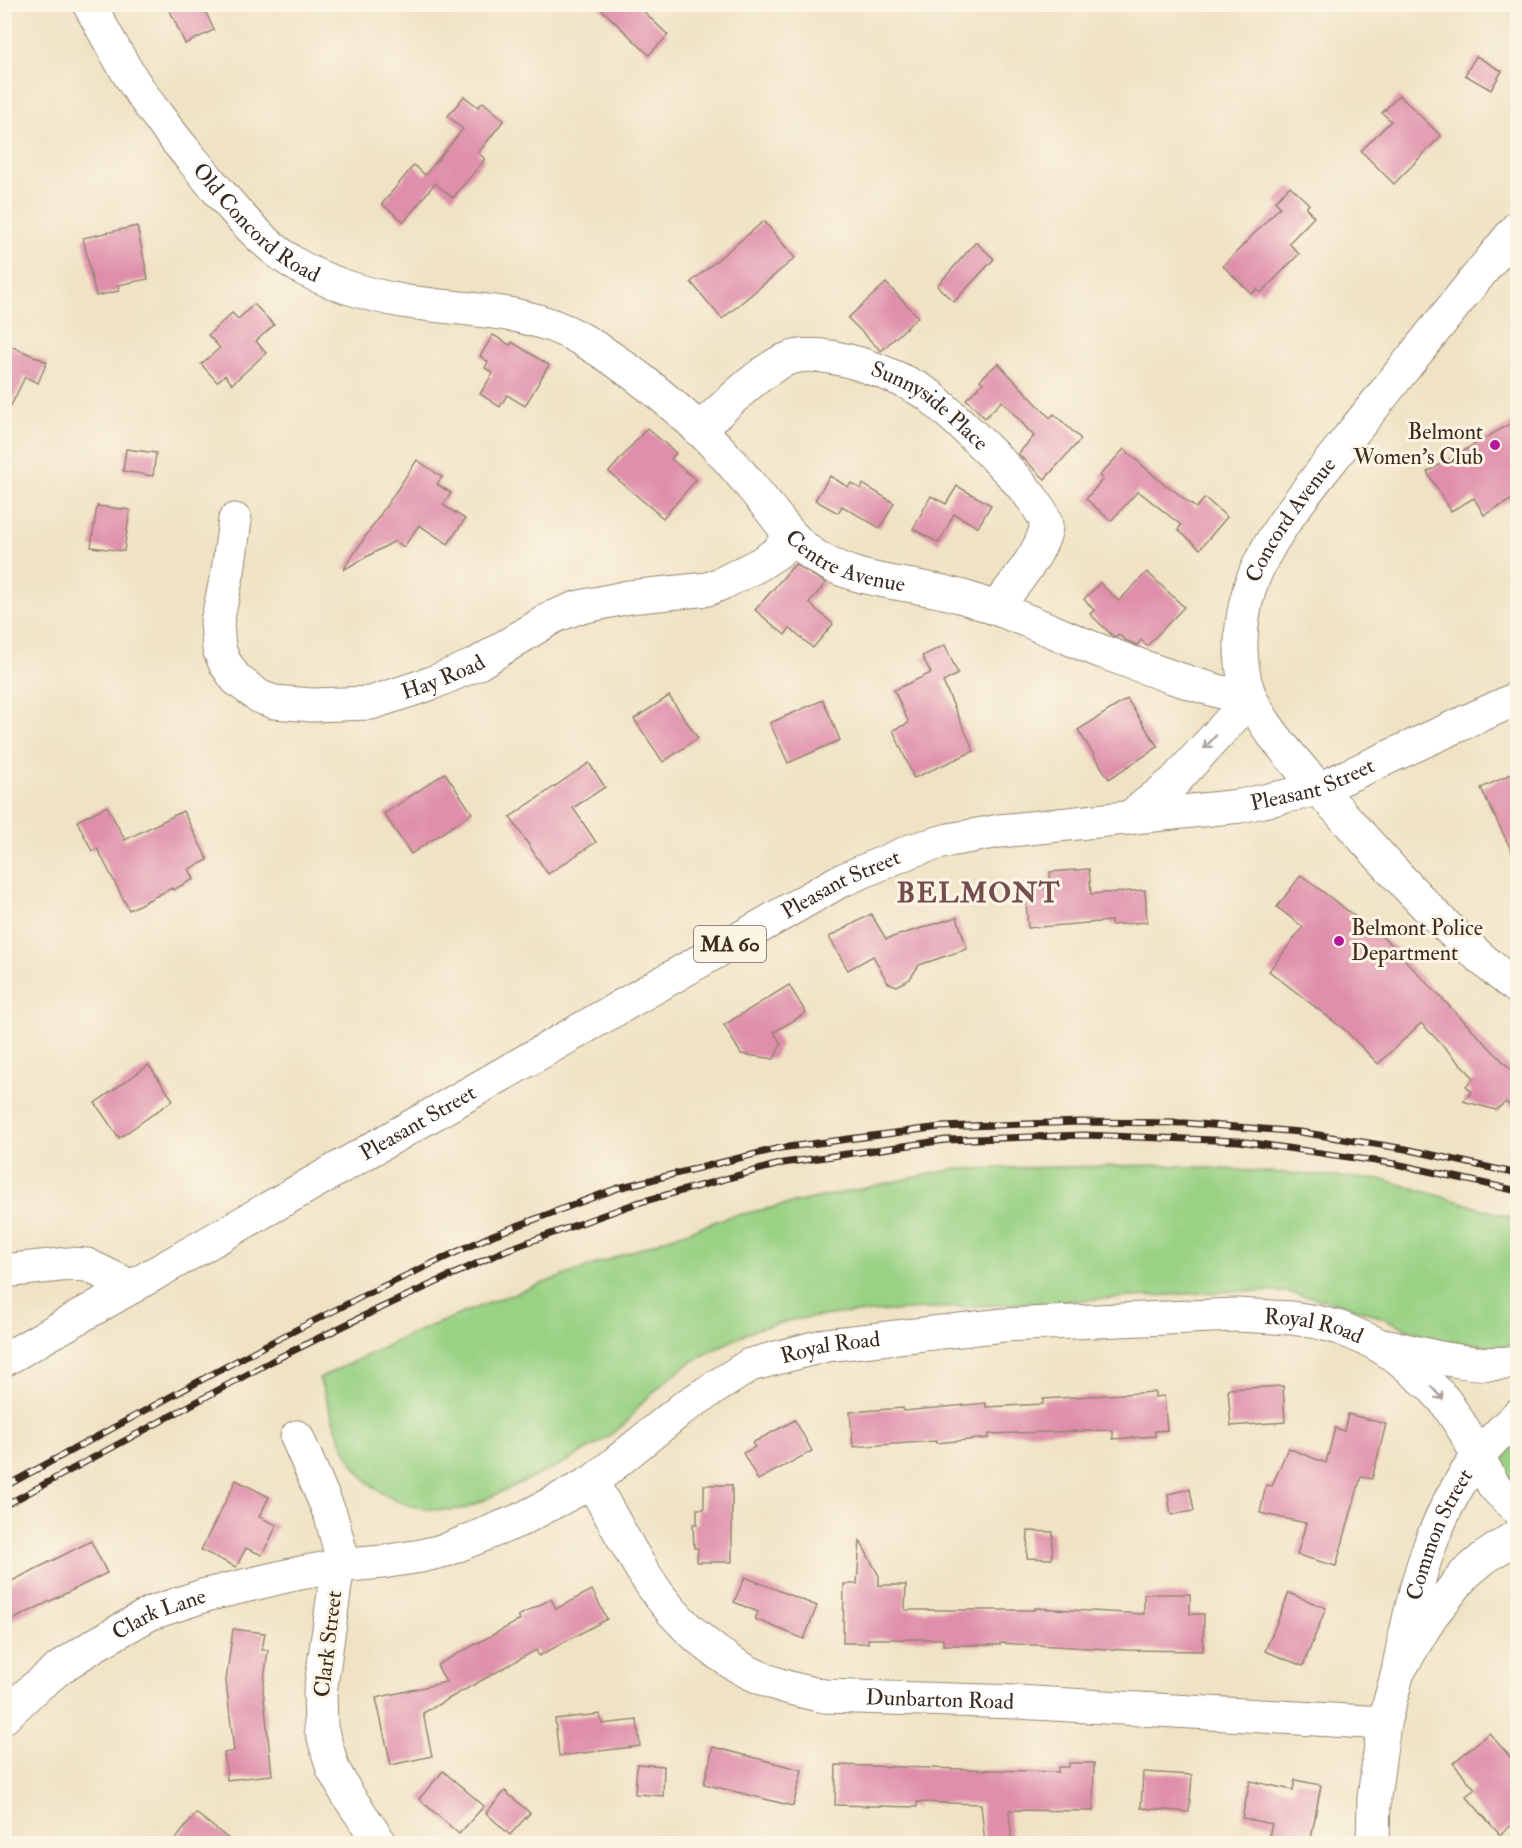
<svg xmlns="http://www.w3.org/2000/svg" width="1522" height="1848" viewBox="0 0 1522 1848" font-family="'IM FELL Double Pica',serif">
	<style>
		.green { fill: #9ad284; stroke: #6a7e51; stroke-width: 1.5 }
		.building { fill: #df8fab }
		.lines { fill: none; stroke-linecap: round; stroke-linejoin: round }
		.street-casing { stroke: #968672; stroke-width: 35 }
		.secondary-casing { stroke: #968672; stroke-width: 35 }
		.primary-casing { stroke: #968672; stroke-width: 35 }
		.street { stroke: #fff; stroke-width: 33 }
		.secondary { stroke: #fff; stroke-width: 33 }
		.primary { stroke: #fff; stroke-width: 33 }
		.rail-casing { stroke: #3b2a1e; stroke-width: 7 }
		.rail { stroke: #fcf5e5; stroke-width: 4.5; stroke-dasharray: 14; stroke-linecap: butt }
		.oneway { stroke: #a79f9a }
		.poi-dot { fill: #b5179e; stroke: #fcf5e5; stroke-width: 2 }
		.labels { text-anchor: middle; dominant-baseline: central; stroke-width: 6; stroke-linejoin: round; paint-order: stroke }
		.shield { fill: #fcf5e5; stroke: #75675a; stroke-width: 1.5 }
		.shield-label { font-size: 21px; font-weight: bold; fill: #3b2a1e }
		.street-label { font-size: 22px; fill: #3b2a1e; stroke: #fcf5e5 }
		.poi-label { font-size: 22px; fill: #3b2a1e; stroke: #fcf5e5; text-anchor: end }
		.district-label { font-size: 28px; font-weight: bold; letter-spacing: 1.5px; fill: #744d4f; stroke: #fcf5e5 }
	</style>
	<rect width="100%" height="100%" fill="#fcf5e5"/>
	<filter id="ink" filterUnits="userSpaceOnUse"><feTurbulence type="fractalNoise" baseFrequency=".0167" numOctaves="2"/><feDisplacementMap in="SourceGraphic" scale="12" xChannelSelector="R" yChannelSelector="G"/><feConvolveMatrix kernelMatrix="1 2 1 2 8 2 1 2 1" color-interpolation-filters="sRGB"/></filter>
	<filter id="wash" filterUnits="userSpaceOnUse"><feTurbulence type="fractalNoise" baseFrequency=".008" numOctaves="4" result="noise"/><feDisplacementMap in="SourceGraphic" scale="24" xChannelSelector="R" yChannelSelector="G"/><feGaussianBlur stdDeviation="1.35" result="paint"/><feColorMatrix in="noise" values="0 0 0 0 0 0 0 0 0 0 0 0 0 0 0 0 0 1.4 0 .05"/><feComposite in="paint" operator="in"/></filter>
	<g filter="url(#wash)">
		<rect width="100%" height="100%" fill="#f0e3c5"/>
		<g class="green">
			<path d="M 1165,1165 L 1386,1180 L 1517,1219 L 1517,1345 L 1489,1346 L 1445,1341 L 1412,1331 L 1378,1316 L 1339,1303 L 1285,1292 L 1238,1291 L 838,1314 L 792,1320 L 756,1329 L 723,1345 L 693,1361 L 666,1381 L 642,1403 L 627,1422 L 602,1441 L 568,1461 L 467,1508 C 425,1515 382,1504 356,1468 C 338,1442 330,1408 319,1378 L 411,1334 L 493,1301 L 728,1217 L 954,1169 Z"/>
			<path d="M 1517,1438 L 1517,1489 C 1514,1484 1507,1479 1505,1473 C 1499,1461 1510,1447 1517,1438 Z"/>
		</g>
		<g id="blocks">
			<g class="building">
				<polygon points="167,4 202,4 214,30 185,44"/>
				<polygon points="596,4 636,4 668,35 649,55"/>
				<polygon points="1476,56 1502,71 1491,90 1465,75"/>
				<polygon points="1399,95 1441,136 1394,184 1361,151 1391,121 1382,113"/>
				<polygon points="464,96 478,107 483,102 504,120 478,153 485,159 453,198 435,183 404,222 382,204 414,165 425,175 463,129 448,116"/>
				<polygon points="1290,186 1309,204 1306,208 1314,217 1289,243 1299,254 1261,293 1257,289 1252,294 1223,266 1280,207 1275,201"/>
				<polygon points="764,221 795,258 722,319 691,282"/>
				<polygon points="137,226 148,279 118,285 119,291 96,296 83,238"/>
				<polygon points="976,242 994,259 954,302 937,286"/>
				<polygon points="886,283 918,317 881,351 848,318"/>
				<polygon points="254,304 274,325 256,341 266,353 232,384 225,375 217,382 201,364 220,348 208,335 232,313 238,319"/>
				<polygon points="493,335 510,345 512,342 549,365 525,406 507,395 500,407 480,394 493,373 485,368 488,362 480,356"/>
				<polygon points="4,343 47,362 38,383 25,377 4,420"/>
				<polygon points="998,363 1050,418 1054,414 1081,439 1045,479 1018,454 1034,436 1002,401 985,418 966,399 983,383 980,380"/>
				<polygon points="1518,419 1518,496 1484,515 1474,498 1451,511 1427,472"/>
				<polygon points="647,428 676,453 671,459 696,480 663,518 609,472"/>
				<polygon points="126,449 156,453 153,476 123,471"/>
				<polygon points="1124,449 1167,487 1168,486 1196,508 1205,498 1227,517 1200,549 1178,530 1181,525 1138,491 1111,521 1086,499 1103,479 1099,476"/>
				<polygon points="417,460 442,477 437,484 451,493 443,505 465,519 448,544 419,525 404,547 395,541 343,570"/>
				<polygon points="830,476 848,487 851,483 861,489 863,484 894,503 880,528 842,506 838,513 815,500"/>
				<polygon points="957,486 991,505 978,527 954,514 939,543 913,529 931,496 946,504"/>
				<polygon points="97,506 130,510 124,551 91,547"/>
				<polygon points="795,564 826,583 809,603 833,624 813,648 790,628 785,635 755,610"/>
				<polygon points="1147,572 1184,607 1147,646 1141,640 1137,645 1125,640 1118,634 1116,637 1113,636 1090,614 1094,610 1084,599 1100,583 1119,601"/>
				<polygon points="945,645 958,674 943,682 974,751 914,778 893,730 909,723 894,690 931,673 922,656"/>
				<polygon points="669,696 698,738 663,762 634,719"/>
				<polygon points="1127,699 1158,747 1109,779 1078,730"/>
				<polygon points="823,700 840,740 788,763 770,723"/>
				<polygon points="589,763 605,787 573,808 596,842 548,874 510,817"/>
				<polygon points="1518,771 1518,864 1481,788"/>
				<polygon points="445,773 472,813 411,854 384,814"/>
				<polygon points="107,806 125,840 183,811 208,860 189,869 194,879 173,890 172,888 129,910 97,848 92,851 77,821"/>
				<polygon points="1089,869 1091,894 1145,890 1147,922 1111,925 1111,921 1028,928 1025,889 1051,888 1050,872"/>
				<polygon points="1301,875 1404,954 1402,957 1518,1077 1518,1114 1506,1102 1496,1110 1463,1101 1472,1092 1466,1086 1474,1078 1421,1023 1378,1064 1345,1030 1269,971 1303,927 1277,907"/>
				<polygon points="871,914 886,939 957,917 967,949 919,965 910,979 897,986 888,983 873,956 848,970 829,937"/>
				<polygon points="789,985 806,1013 774,1032 781,1044 774,1059 741,1054 724,1025"/>
				<polygon points="149,1065 173,1100 119,1138 95,1103"/>
				<polygon points="1283,1386 1285,1422 1231,1426 1228,1389"/>
				<polygon points="1155,1392 1155,1397 1164,1396 1167,1430 1155,1431 1155,1436 1113,1439 1113,1430 989,1434 989,1438 936,1443 936,1441 853,1447 850,1412 903,1408 904,1411 986,1403 986,1407 1043,1404 1043,1399"/>
				<polygon points="1348,1414 1386,1424 1372,1479 1361,1477 1336,1566 1297,1555 1306,1523 1260,1513 1266,1485 1272,1486 1288,1448 1326,1463 1335,1428 1344,1431"/>
				<polygon points="795,1420 812,1451 758,1480 743,1453 755,1447 752,1443"/>
				<polygon points="236,1480 269,1497 259,1517 277,1525 262,1555 246,1548 236,1567 201,1550"/>
				<polygon points="704,1485 732,1485 732,1562 697,1562 698,1548 694,1548 693,1524 697,1524 697,1509 704,1509"/>
				<polygon points="1190,1489 1194,1511 1171,1515 1168,1494"/>
				<polygon points="1028,1531 1053,1532 1052,1559 1027,1558"/>
				<polygon points="91,1541 107,1573 4,1624 4,1585"/>
				<polygon points="860,1541 879,1576 879,1585 906,1585 905,1610 1035,1610 1035,1608 1144,1614 1144,1594 1190,1594 1190,1614 1204,1614 1203,1651 1126,1650 1000,1643 1000,1645 943,1645 943,1639 868,1639 868,1643 843,1643 844,1584 857,1584"/>
				<polygon points="745,1577 817,1606 804,1639 755,1619 758,1612 734,1602"/>
				<polygon points="592,1590 607,1619 539,1656 536,1650 423,1713 432,1756 391,1765 376,1698 446,1682 437,1665 520,1620 518,1616 551,1599 556,1609"/>
				<polygon points="1289,1593 1326,1608 1303,1666 1265,1651"/>
				<polygon points="233,1629 265,1633 262,1650 268,1650 263,1689 272,1775 227,1780 224,1753 234,1751 226,1681"/>
				<polygon points="600,1714 602,1724 637,1720 640,1746 559,1756 555,1719"/>
				<polygon points="1489,1733 1518,1766 1518,1820 1500,1835 1466,1796 1475,1789 1453,1763"/>
				<polygon points="713,1747 802,1770 793,1806 704,1784"/>
				<polygon points="1069,1763 1094,1763 1093,1811 1009,1810 1012,1844 985,1844 981,1804 917,1802 917,1807 835,1805 836,1765 1058,1772 1058,1767 1069,1767"/>
				<polygon points="637,1764 664,1766 663,1796 635,1794"/>
				<polygon points="443,1771 484,1806 459,1834 419,1799"/>
				<polygon points="1143,1772 1192,1775 1189,1812 1141,1808"/>
				<polygon points="1295,1780 1321,1785 1310,1844 1269,1836 1272,1824 1242,1818 1250,1781 1293,1790"/>
				<polygon points="505,1791 530,1813 510,1835 486,1813"/>
				<polygon points="196,1813 235,1844 172,1844"/>
			</g>
		</g>
	</g>
	<g filter="url(#ink)">
		<use href="#blocks" fill-opacity="0" stroke="#968672" stroke-width="1.5"/>
		<g class="lines">
			<defs>
				<g id="street">
					<path id="s1" d="M 89,4 C 111,44 132,84 160,119 C 175,140 193,160 209,180 C 235,211 260,242 295,264 C 324,282 368,295 402,301 C 462,311 526,307 581,339 C 628,366 682,410 719,449 C 737,468 753,489 770,509 C 781,524 793,539 808,551 C 852,585 912,581 963,597 C 1008,611 1051,631 1095,649 C 1146,668 1198,688 1250,699"/>
					<path id="s2" d="M 699,430 C 722,409 758,372 785,360 C 820,343 898,375 929,395 C 950,414 1049,501 1046,527 C 1043,551 1011,588 996,608"/>
					<path id="s3" d="M 235,520 L 228,571 L 217,622 L 219,649 L 225,663 L 236,679 L 260,697 L 274,702 L 312,705 L 371,703 L 432,683 L 477,664 L 553,617 L 576,608 L 629,597 L 708,589 L 725,582 L 760,564 L 778,552 L 790,534"/>
					<polyline points="4,1271 69,1264 87,1265 132,1287"/>
					<path d="M 1389,1346 C 1430,1356 1475,1368 1518,1362"/>
					<polyline points="297,1437 331,1516 340,1550 320,1693 321,1728 333,1769 347,1794 381,1844"/>
					<path id="s4" d="M 592,1482 C 611,1515 628,1549 649,1581 C 677,1624 719,1661 766,1680 C 785,1688 805,1692 824,1696 L 1017,1702 L 1384,1723"/>
					<path id="s5" d="M 1399,1666 C 1414,1591 1429,1522 1476,1459 C 1488,1443 1504,1429 1518,1415"/>
					<path id="s6" d="M 4,1717 L 32,1690 L 61,1667 L 93,1646 L 151,1613 L 206,1595 L 295,1574 L 338,1566 L 382,1562 L 421,1556 L 446,1550 L 520,1520 L 592,1482 L 683,1408 L 750,1365 L 826,1345 L 1004,1325 L 1236,1315 L 1292,1318 L 1317,1322 L 1340,1328 L 1375,1343 L 1397,1357 L 1431,1386 L 1445,1401 L 1464,1430 L 1494,1486 L 1518,1510"/>
				</g>
				<g id="secondary">
					<path id="s7" d="M 1319,789 C 1294,760 1254,719 1245,681 C 1238,651 1241,617 1250,587 C 1269,532 1315,482 1350,436 C 1406,366 1461,296 1518,227"/>
					<polyline points="1129,818 1174,782 1250,699"/>
					<polyline points="1373,1844 1374,1797 1384,1723 1398,1672 1431,1616 1464,1575 1484,1558 1518,1535"/>
				</g>
				<g id="primary">
					<path d="M 1319,789 C 1382,858 1443,932 1518,988"/>
					<path id="s8" d="M 4,1360 L 838,882 L 913,850 L 949,840 L 1000,831 L 1240,806 L 1319,789 L 1518,698"/>
				</g>
			</defs>
			<use href="#street" class="street-casing"/>
			<use href="#secondary" class="secondary-casing"/>
			<use href="#primary" class="primary-casing"/>
			<use href="#street" class="street"/>
			<use href="#secondary" class="secondary"/>
			<use href="#primary" class="primary"/>
			<defs>
				<g id="rail">
					<polyline points="4,1487 264,1346 367,1294 493,1235 618,1188 780,1148 940,1127 1080,1122 1185,1123 1300,1132 1406,1149 1518,1174"/>
					<polyline points="4,1506 272,1361 372,1312 506,1250 637,1203 783,1163 946,1140 1084,1135 1239,1141 1396,1164 1518,1191"/>
				</g>
			</defs>
			<use href="#rail" class="rail-casing"/>
			<use href="#rail" class="rail"/>
		</g>
		<defs><path id="oneway-shaft" d="M-6 0H5M1.5-3L5.5 0L1.5 3" fill="none" stroke-width="1.6" stroke-linecap="round" stroke-linejoin="round" transform="scale(1.5)"/></defs>
		<g class="oneway">
			<use href="#oneway-shaft" transform="translate(1210 742) rotate(133)"/>
			<use href="#oneway-shaft" transform="translate(1437 1393) rotate(48)"/>
		</g>
	</g>
	<g class="poi-dot">
		<circle cx="1495" cy="445" r="6"/>
		<circle cx="1339" cy="941" r="6"/>
	</g>
	<g class="labels">
		<rect class="shield" x="694" y="926" width="72" height="36" rx="4.5"/>
		<g class="shield-label">
			<text x="730" y="944">MA 60</text>
		</g>
		<g class="street-label">
			<text stroke="none"><textPath href="#s1" startOffset="278">Old Concord Road</textPath></text>
			<text stroke="none"><textPath href="#s2" startOffset="270">Sunnyside Place</textPath></text>
			<text stroke="none"><textPath href="#s7" startOffset="306">Concord Avenue</textPath></text>
			<text stroke="none"><textPath href="#s1" startOffset="984">Centre Avenue</textPath></text>
			<text stroke="none"><textPath href="#s3" startOffset="384">Hay Road</textPath></text>
			<text stroke="none"><textPath href="#s8" startOffset="1449">Pleasant Street</textPath></text>
			<text stroke="none"><textPath href="#s8" startOffset="963">Pleasant Street</textPath></text>
			<text stroke="none"><textPath href="#s8" startOffset="477">Pleasant Street</textPath></text>
			<text stroke="none"><textPath href="#s6" startOffset="1410">Royal Road</textPath></text>
			<text stroke="none"><textPath href="#s6" startOffset="924">Royal Road</textPath></text>
			<text stroke="none"><textPath href="#s5" startOffset="138">Common Street</textPath></text>
			<text stroke="none"><textPath href="#s6" startOffset="188">Clark Lane</textPath></text>
			<text transform="translate(328 1644) rotate(-83)">Clark Street</text>
			<text stroke="none"><textPath href="#s4" startOffset="446">Dunbarton Road</textPath></text>
		</g>
		<g class="poi-label">
			<text x="1483" y="432">Belmont<tspan x="1483" dy="25">Women's Club</tspan></text>
			<text x="1351" y="928" text-anchor="start">Belmont Police<tspan x="1351" dy="25">Department</tspan></text>
		</g>
		<g class="district-label">
			<text x="979" y="893">BELMONT</text>
		</g>
	</g>
	<rect width="1522" height="1848" fill="none" stroke="#fcf5e5" stroke-width="24"/>
</svg>
